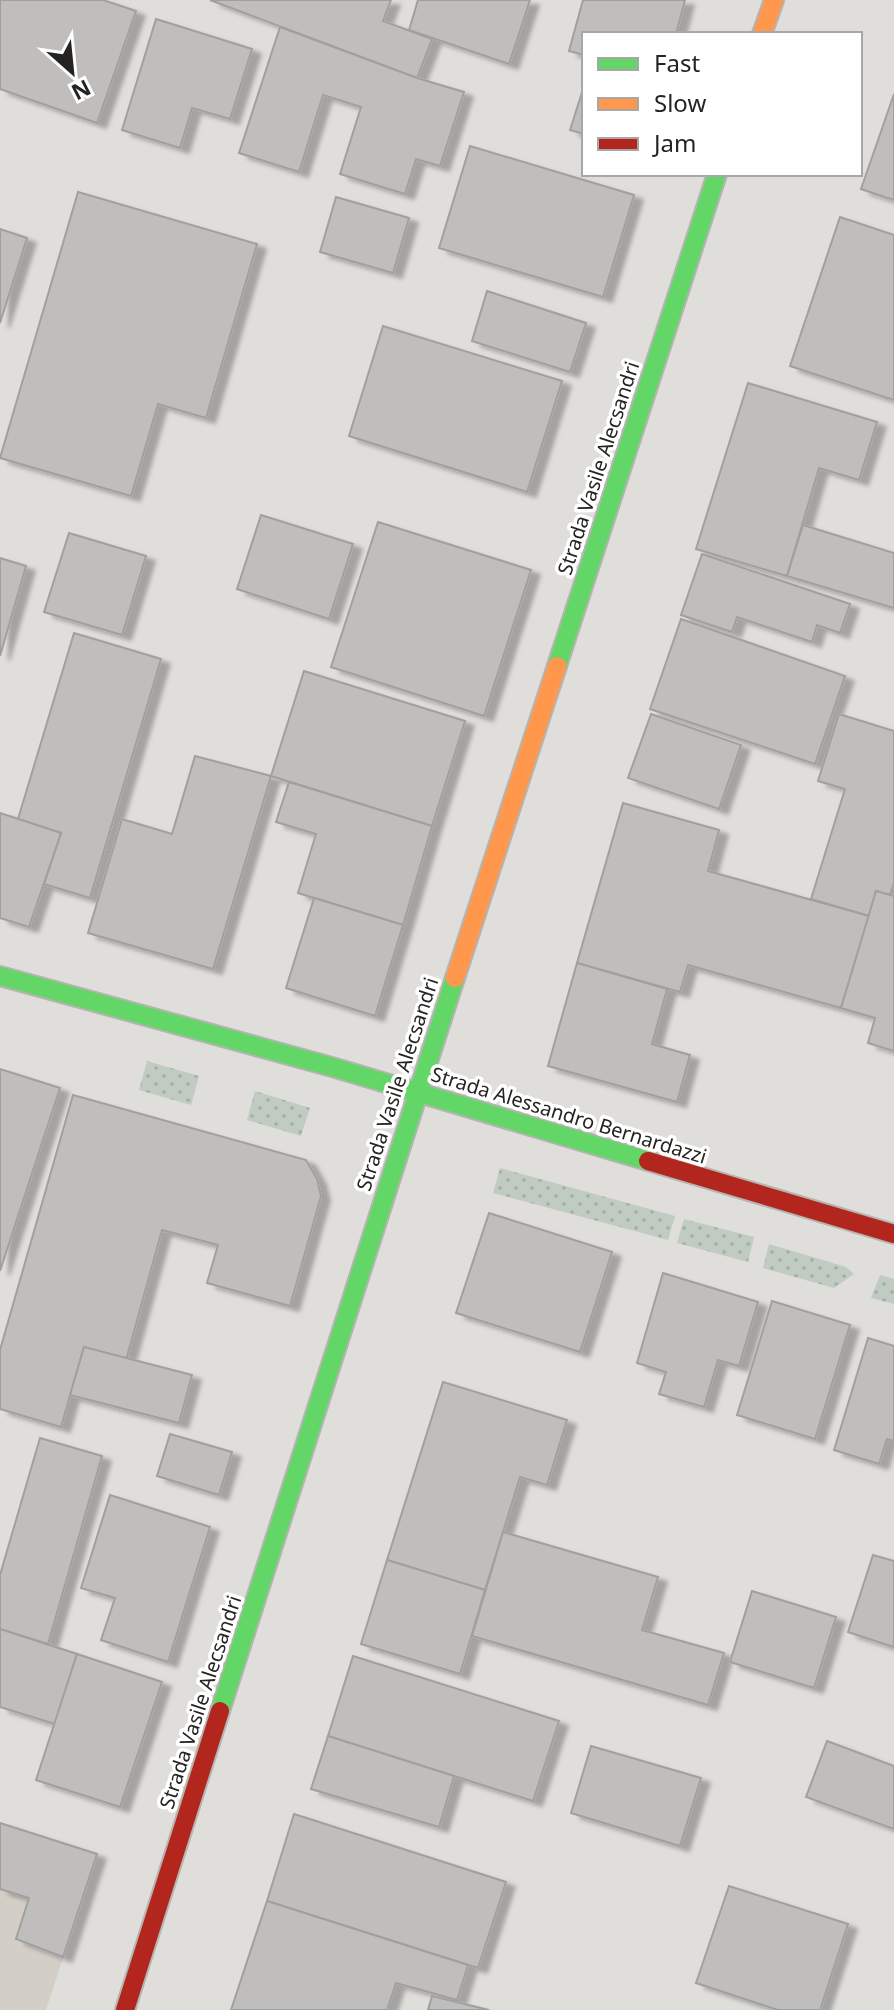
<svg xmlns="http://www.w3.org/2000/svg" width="894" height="2010" viewBox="0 0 894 2010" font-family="'Noto Sans',sans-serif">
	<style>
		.built { fill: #d3cfc7 }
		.garden { fill: url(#garden-dots) }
		.building { fill: #c0bebc; stroke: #a1a09e; stroke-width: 2; filter: url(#shadow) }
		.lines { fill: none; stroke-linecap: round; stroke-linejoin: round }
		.fast-casing { stroke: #b5b4b1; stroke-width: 22 }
		.slow-casing { stroke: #b5b4b1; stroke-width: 22 }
		.jam-casing { stroke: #b5b4b1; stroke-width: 22 }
		.fast { stroke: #63d668; stroke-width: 18 }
		.slow { stroke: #ff974d; stroke-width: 18 }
		.jam { stroke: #b3261e; stroke-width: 18 }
		.labels { text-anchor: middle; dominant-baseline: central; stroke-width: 7; stroke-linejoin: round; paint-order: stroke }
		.street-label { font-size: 20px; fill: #252422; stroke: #fff }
	</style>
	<defs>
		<pattern id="garden-dots" width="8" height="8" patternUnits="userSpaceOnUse" patternTransform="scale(2)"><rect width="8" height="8" fill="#c0cbc2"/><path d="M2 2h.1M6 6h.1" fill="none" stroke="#a5aea6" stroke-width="1.8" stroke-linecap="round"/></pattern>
		<filter id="shadow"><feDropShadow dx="9" dy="5" stdDeviation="2" flood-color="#0004"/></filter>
	</defs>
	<rect width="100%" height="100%" fill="#e0dedb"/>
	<polygon class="built" points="0,1823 97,1854 46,2010 0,2010"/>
	<g class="garden">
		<polygon points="147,1061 199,1076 191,1105 139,1090"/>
		<polygon points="255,1091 310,1108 301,1136 247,1120"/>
		<polygon points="500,1168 675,1216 668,1240 493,1193"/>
		<polygon points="684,1219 754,1237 748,1262 677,1243"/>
		<polygon points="769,1244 846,1267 854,1274 834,1288 763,1268"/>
		<polygon points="880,1275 894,1279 894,1304 871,1298"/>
	</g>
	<g class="building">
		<polygon points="0,0 103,0 136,11 97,123 0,89"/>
		<polygon points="210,0 391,0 383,21 432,39 417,78"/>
		<polygon points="418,0 530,0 509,64 409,30"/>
		<polygon points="583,0 685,0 676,34 584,34 584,55 569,51"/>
		<polygon points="156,19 252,49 230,119 192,108 180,148 122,130"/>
		<polygon points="280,27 417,78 464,92 440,166 416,159 405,194 340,174 361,107 323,95 299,172 239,153"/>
		<polygon points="584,86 584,134 570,130"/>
		<polygon points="894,94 894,200 861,189"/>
		<polygon points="470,146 634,195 603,297 439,248"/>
		<polygon points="78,192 257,244 206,418 158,404 131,496 0,458"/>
		<polygon points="336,197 409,218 393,273 320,252"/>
		<polygon points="840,217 894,235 894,400 790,366"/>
		<polygon points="0,229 27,238 0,323"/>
		<polygon points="487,291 586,323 570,372 472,341"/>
		<polygon points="383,326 562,381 527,492 349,436"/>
		<polygon points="748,383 877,422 859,480 819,468 787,576 696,549"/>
		<polygon points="261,515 353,544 329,619 237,589"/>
		<polygon points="378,522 531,570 484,716 331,667"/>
		<polygon points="803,525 894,553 894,608 787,576"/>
		<polygon points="69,533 146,556 122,635 44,612"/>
		<polygon points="702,554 850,604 840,633 817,625 812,642 737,617 732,632 681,615"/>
		<polygon points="0,558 26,566 0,656"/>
		<polygon points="681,619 845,676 815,764 650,709"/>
		<polygon points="74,633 161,659 90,898 44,884 61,833 18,819"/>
		<polygon points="304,671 465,721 432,826 271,776"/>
		<polygon points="651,714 741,745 719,809 628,778"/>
		<polygon points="839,714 894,731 894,883 890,895 876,891 869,916 811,899 845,789 818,781"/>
		<polygon points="195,756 271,776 213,969 88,933 122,819 172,834"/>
		<polygon points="289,782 432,826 403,925 298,893 316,834 276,822"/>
		<polygon points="623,803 719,830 708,871 869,916 841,1008 688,965 680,992 577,963"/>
		<polygon points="0,813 61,833 29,927 0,918"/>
		<polygon points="876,891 894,896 894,1051 868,1043 875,1018 841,1008"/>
		<polygon points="314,898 403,925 375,1016 286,988"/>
		<polygon points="577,963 667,989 652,1044 690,1055 677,1102 548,1066"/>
		<polygon points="0,1069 60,1088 0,1271"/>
		<polygon points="73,1095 306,1160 317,1179 321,1196 290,1306 207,1283 218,1245 162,1230 126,1360 84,1347 61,1427 0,1409 0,1350"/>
		<polygon points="489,1213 612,1252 580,1352 456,1313"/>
		<polygon points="663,1273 758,1302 739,1366 718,1360 704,1407 659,1394 666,1372 637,1363"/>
		<polygon points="772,1301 850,1325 815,1439 737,1415"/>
		<polygon points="868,1338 894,1346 894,1441 887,1439 879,1464 834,1450"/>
		<polygon points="84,1347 192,1375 179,1423 70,1395"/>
		<polygon points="443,1382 567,1420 547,1485 520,1477 485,1590 387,1560"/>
		<polygon points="170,1434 232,1452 219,1495 157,1476"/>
		<polygon points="40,1438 102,1456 48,1644 0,1629 0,1575"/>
		<polygon points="110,1495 210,1527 168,1662 101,1640 115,1598 81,1588"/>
		<polygon points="503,1532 658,1577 642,1630 724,1653 708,1705 472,1636"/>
		<polygon points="873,1555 894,1561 894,1647 848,1632"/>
		<polygon points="387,1560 485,1590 460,1674 361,1644"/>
		<polygon points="752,1591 836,1617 814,1688 730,1662"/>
		<polygon points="0,1629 77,1654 55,1724 0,1707"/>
		<polygon points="77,1654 162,1682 120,1807 36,1780"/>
		<polygon points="353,1656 559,1721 533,1801 328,1736"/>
		<polygon points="328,1736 454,1776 439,1827 311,1789"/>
		<polygon points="827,1741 894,1766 894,1829 806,1797"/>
		<polygon points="591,1746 701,1778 680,1846 571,1813"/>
		<polygon points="294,1814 506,1882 478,1968 267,1901"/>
		<polygon points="0,1823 97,1854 63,1957 16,1939 29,1898 0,1889"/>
		<polygon points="729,1886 848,1924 820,2010 778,2010 696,1983"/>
		<polygon points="267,1901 468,1965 457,2000 396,1983 387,2010 231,2010"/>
		<polygon points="432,1996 489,2010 428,2010"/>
	</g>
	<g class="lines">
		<defs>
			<g id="fast">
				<polyline points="557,666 717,174"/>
				<polyline points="0,976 332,1067 648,1161"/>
				<polyline points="220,1711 455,978"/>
			</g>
			<g id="slow">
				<polyline points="762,34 774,0"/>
				<polyline points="455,978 557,666"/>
			</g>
			<g id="jam">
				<polyline points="648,1161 894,1234"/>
				<polyline points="125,2010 220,1711"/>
			</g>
		</defs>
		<use href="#fast" class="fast-casing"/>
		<use href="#slow" class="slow-casing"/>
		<use href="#jam" class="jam-casing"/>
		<use href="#fast" class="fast"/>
		<use href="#slow" class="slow"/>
		<use href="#jam" class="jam"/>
	</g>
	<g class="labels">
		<g class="street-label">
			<text transform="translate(598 468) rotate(-72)">Strada Vasile Alecsandri</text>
			<text transform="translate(397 1084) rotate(-72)">Strada Vasile Alecsandri</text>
			<text transform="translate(569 1115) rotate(17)">Strada Alessandro Bernardazzi</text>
			<text transform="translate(200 1702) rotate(-72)">Strada Vasile Alecsandri</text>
		</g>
	</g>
	<rect x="582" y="32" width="280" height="144" fill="#ffffff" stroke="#a8a7a7" stroke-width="2"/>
	<rect x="598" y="58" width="40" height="12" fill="#63d668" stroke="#a8a7a7" stroke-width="2"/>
	<text x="654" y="72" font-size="24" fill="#252422">Fast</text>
	<rect x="598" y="98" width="40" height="12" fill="#ff974d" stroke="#a8a7a7" stroke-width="2"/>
	<text x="654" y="112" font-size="24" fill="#252422">Slow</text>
	<rect x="598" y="138" width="40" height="12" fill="#b3261e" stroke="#a8a7a7" stroke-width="2"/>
	<text x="654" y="152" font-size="24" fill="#252422">Jam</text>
	<g transform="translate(72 72) rotate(153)" stroke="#ffffff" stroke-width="6" paint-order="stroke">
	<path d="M0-6L14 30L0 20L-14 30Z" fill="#252422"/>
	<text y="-12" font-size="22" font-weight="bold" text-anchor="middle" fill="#252422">N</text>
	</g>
</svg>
